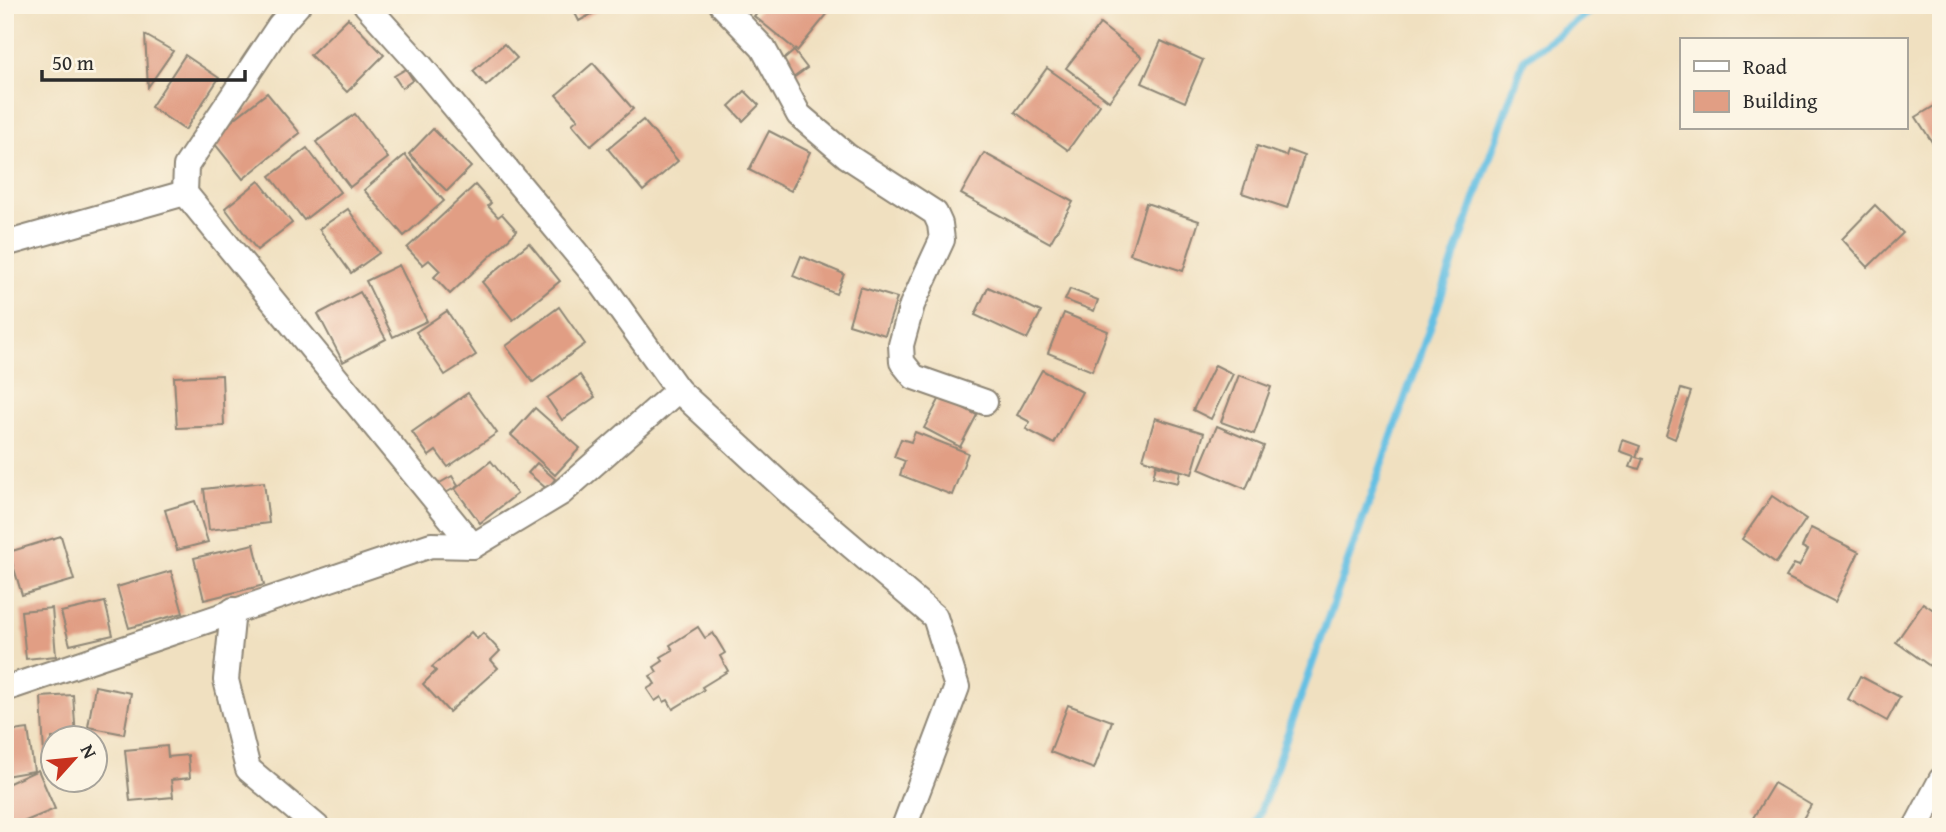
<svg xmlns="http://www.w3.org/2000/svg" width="1946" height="832" viewBox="0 0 1946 832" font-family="'Gentium Book Plus',serif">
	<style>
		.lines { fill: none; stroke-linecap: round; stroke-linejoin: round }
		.stream { stroke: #65c0e3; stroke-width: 8 }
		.building { fill: #e19e84 }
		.minor-casing { stroke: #8e8676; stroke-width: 28 }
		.minor { stroke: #fff; stroke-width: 24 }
	</style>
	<rect width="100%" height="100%" fill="#fcf5e5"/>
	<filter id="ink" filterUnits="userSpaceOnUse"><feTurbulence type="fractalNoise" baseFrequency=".0143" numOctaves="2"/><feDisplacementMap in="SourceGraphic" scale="14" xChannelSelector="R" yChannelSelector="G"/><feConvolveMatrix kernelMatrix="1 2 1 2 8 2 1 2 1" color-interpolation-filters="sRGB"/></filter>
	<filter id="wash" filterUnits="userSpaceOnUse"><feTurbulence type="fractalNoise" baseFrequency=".00686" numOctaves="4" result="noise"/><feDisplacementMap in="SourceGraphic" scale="28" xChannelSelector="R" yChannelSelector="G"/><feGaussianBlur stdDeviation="1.57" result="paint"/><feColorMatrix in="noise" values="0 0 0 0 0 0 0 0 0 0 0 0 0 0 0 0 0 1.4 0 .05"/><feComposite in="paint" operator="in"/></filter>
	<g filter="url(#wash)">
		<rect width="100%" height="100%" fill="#f0e0c0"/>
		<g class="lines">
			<polyline class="stream" points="1255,827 1524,59 1599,5"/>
		</g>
		<g id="blocks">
			<g class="building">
				<polygon points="571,5 608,5 579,21"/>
				<polygon points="763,5 820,5 829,12 797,51 754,16"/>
				<polygon points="348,18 384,55 347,92 310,55"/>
				<polygon points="1100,24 1142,57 1109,101 1066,68"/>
				<polygon points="145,35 173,51 148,87"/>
				<polygon points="1161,41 1203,60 1185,102 1142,83"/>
				<polygon points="504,44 517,58 486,86 473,71"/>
				<polygon points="794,51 807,68 793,78 781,62"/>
				<polygon points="185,55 219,78 185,130 151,107"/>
				<polygon points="593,63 633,109 591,146 572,124 578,119 556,95"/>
				<polygon points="1047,68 1100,105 1068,150 1015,112"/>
				<polygon points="406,69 413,80 402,88 394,76"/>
				<polygon points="745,91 759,105 743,121 729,106"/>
				<polygon points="267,93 300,133 243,179 210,138"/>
				<polygon points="1941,102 1941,136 1932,142 1916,117"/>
				<polygon points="355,114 388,158 350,187 316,142"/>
				<polygon points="643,120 678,161 643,191 608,149"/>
				<polygon points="433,129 471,167 447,191 409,154"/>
				<polygon points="769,131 810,152 791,191 749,170"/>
				<polygon points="1257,146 1286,156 1288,150 1304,156 1287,208 1242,193"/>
				<polygon points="307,148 340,192 304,220 270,176"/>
				<polygon points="984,153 1073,202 1050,243 961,194"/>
				<polygon points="405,155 444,201 404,236 364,190"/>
				<polygon points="259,181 292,223 257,250 225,208"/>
				<polygon points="475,185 491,203 488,206 498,217 502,214 517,231 450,294 434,277 440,271 429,260 423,265 407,248"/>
				<polygon points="1146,203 1199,221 1183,271 1130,254"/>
				<polygon points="1875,205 1903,233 1868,267 1842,239"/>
				<polygon points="348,209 379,253 351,273 319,229"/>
				<polygon points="529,243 560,281 513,320 482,282"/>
				<polygon points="801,256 844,274 836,294 793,276"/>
				<polygon points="399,265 427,321 393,337 366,281"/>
				<polygon points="860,287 897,298 885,335 849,324"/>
				<polygon points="988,287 1041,312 1027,339 975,315"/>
				<polygon points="1070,289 1098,300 1094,311 1065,300"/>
				<polygon points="360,292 386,339 343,362 318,314"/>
				<polygon points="559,307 585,344 533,382 506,346"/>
				<polygon points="447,311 476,355 445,375 416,332"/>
				<polygon points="1064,313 1108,331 1092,371 1048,353"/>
				<polygon points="1215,365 1233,374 1211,419 1193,410"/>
				<polygon points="1042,370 1082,392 1054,444 1026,429 1030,422 1017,415"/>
				<polygon points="222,375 224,426 177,428 174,377"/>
				<polygon points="580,375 595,397 562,420 547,398"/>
				<polygon points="1239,375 1271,387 1254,434 1221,422"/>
				<polygon points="1681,389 1691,392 1675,439 1666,435"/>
				<polygon points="468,393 497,433 448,467 436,451 429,456 412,432"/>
				<polygon points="941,396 977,415 960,447 924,428"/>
				<polygon points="535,408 580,448 555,475 511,435"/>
				<polygon points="1155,418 1204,433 1192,474 1143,459"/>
				<polygon points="1217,426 1264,446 1246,489 1199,469"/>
				<polygon points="915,432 968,453 952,495 900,475 905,461 894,457 901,439 911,442"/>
				<polygon points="1623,440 1640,446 1636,457 1643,459 1639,469 1630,466 1634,456 1620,451"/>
				<polygon points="491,461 517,494 480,523 455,489"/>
				<polygon points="537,463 555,479 547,489 528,473"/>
				<polygon points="1156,465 1180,471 1178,483 1153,477"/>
				<polygon points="452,476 458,486 444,494 438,484"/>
				<polygon points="264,482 269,523 209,530 204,489"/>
				<polygon points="1772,496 1806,519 1776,563 1742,539"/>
				<polygon points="195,501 208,542 177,550 165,510"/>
				<polygon points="1811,528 1859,552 1835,602 1786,577 1794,564 1799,566 1808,550 1802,547"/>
				<polygon points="61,536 74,580 22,595 9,552"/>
				<polygon points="254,544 264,585 204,600 194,558"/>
				<polygon points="171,571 183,613 129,628 117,587"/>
				<polygon points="105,602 113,635 70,645 61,612"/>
				<polygon points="1923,603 1941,615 1941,650 1930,666 1896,642"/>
				<polygon points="52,608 56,656 26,659 21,611"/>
				<polygon points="698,627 705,638 713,633 725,653 720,656 728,671 702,687 704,690 673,709 668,700 664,702 661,697 655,701 647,689 655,684 650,676 657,672 654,667 663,661 661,657 673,650 670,645"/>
				<polygon points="471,632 477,639 483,633 500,651 491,660 498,668 449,712 423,684 436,671 432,667"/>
				<polygon points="1860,676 1900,697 1887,721 1848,699"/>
				<polygon points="95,686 131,693 124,734 88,727"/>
				<polygon points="73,695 76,738 52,738 52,755 44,755 41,697"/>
				<polygon points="1068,705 1112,721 1094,769 1050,752"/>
				<polygon points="28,729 34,771 5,776 5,732"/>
				<polygon points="167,746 168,757 188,755 190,778 171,780 173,797 130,801 125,750"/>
				<polygon points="38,770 55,809 11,827 5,814 5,785"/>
				<polygon points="1774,783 1811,805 1798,827 1769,827 1753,818"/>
			</g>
		</g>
	</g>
	<g filter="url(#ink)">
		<use href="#blocks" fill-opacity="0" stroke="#8e8676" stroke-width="2"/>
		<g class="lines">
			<defs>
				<g id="minor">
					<polyline points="298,5 280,25 186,166 185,193 473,546"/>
					<polyline points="366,5 420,65 602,284 678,390 793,496 935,617 957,687 904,827"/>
					<polyline points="722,5 763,48 799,115 847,156 935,213 940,224 942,240 912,305 901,345 902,362 914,377 985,402"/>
					<polyline points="5,244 185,193"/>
					<polyline points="233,610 226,680 248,769 317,827"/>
					<polyline points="5,689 431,545 473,546 561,493 678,390"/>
					<polyline points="1916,827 1941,780"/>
				</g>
			</defs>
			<use href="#minor" class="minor-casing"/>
			<use href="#minor" class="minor"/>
		</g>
	</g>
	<rect width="1946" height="832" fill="none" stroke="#fcf5e5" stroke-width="28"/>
	<rect x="1680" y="38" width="228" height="91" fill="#fcf5e5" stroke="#a8a49b" stroke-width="2"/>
	<rect x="1694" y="61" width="35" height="10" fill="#ffffff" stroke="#a8a49b" stroke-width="2"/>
	<text x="1743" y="74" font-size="21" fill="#2b2b2b">Road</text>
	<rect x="1694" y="91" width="35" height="21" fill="#e19e84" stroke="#a8a49b" stroke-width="2"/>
	<text x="1743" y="108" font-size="21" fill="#2b2b2b">Building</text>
	<g transform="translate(74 759) rotate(63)"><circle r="33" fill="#fcf5e5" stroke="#a8a49b" stroke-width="2"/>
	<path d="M0-5L12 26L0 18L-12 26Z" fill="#c8321e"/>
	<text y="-10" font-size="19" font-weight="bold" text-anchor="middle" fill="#2b2b2b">N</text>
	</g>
	<path d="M42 70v10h203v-10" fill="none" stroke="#2b2b2b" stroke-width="3.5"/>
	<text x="52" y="70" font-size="21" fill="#2b2b2b" stroke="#fcf5e5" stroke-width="5" paint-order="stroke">50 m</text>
</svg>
